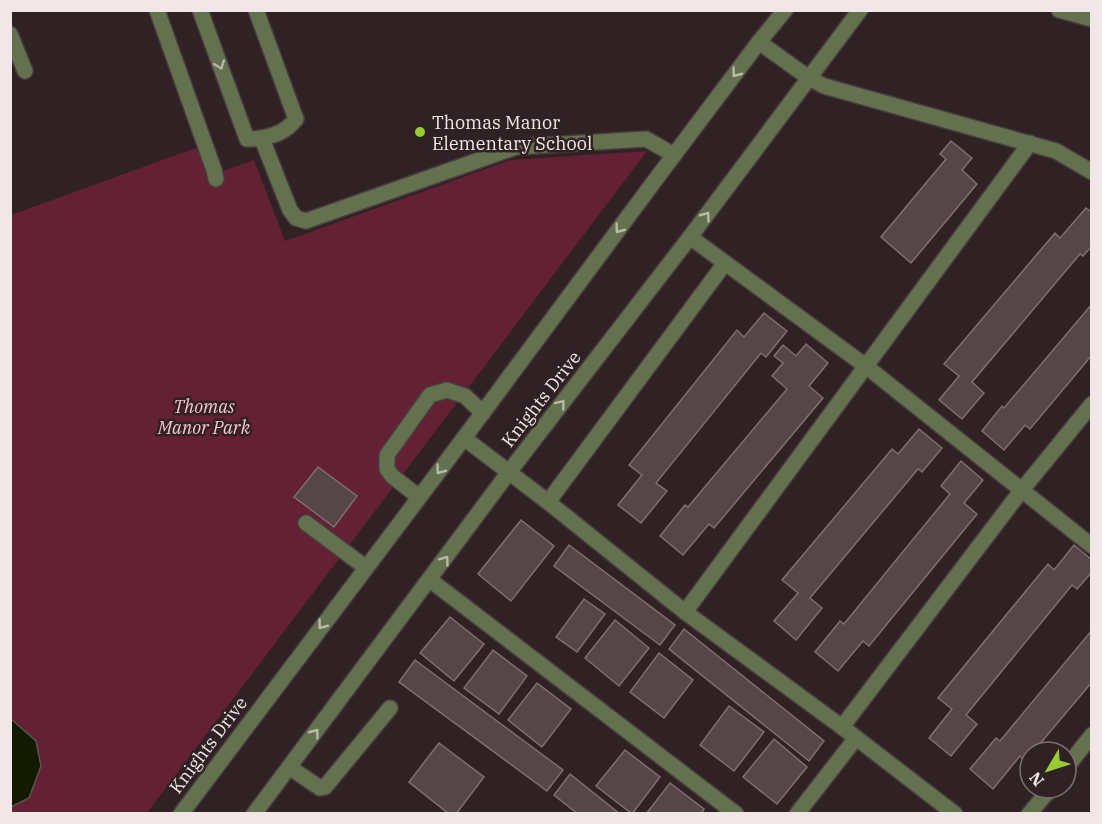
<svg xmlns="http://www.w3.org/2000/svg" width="1102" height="824" viewBox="0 0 1102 824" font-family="'IBM Plex Serif',serif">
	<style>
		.green { fill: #642034 }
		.water { fill: #121b02; stroke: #555847; stroke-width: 1.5 }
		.building { fill: #574649; stroke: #806e71; stroke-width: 1.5 }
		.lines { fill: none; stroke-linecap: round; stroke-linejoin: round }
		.minor-casing { stroke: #4a3d3f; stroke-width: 18 }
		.minor { stroke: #63714f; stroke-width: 15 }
		.oneway { stroke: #b8b8ab }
		.poi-dot { fill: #9bcb33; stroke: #2f2124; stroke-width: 2 }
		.labels { text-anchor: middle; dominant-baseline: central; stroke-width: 5; stroke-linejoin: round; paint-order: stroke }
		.poi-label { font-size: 18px; fill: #f1e7e8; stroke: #2f2124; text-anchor: start }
		.street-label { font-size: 18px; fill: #f1e7e8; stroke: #2f2124 }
		.park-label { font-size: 18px; font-style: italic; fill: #f7c3cd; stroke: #2f2124 }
	</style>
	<rect width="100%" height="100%" fill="#2f2124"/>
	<polygon class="green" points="212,142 223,171 254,160 285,241 511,160 647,151 147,813 11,814 11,215"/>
	<polygon class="water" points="11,719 36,741 41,766 29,798 11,807"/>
	<g class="building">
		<polygon points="951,141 972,158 962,170 977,184 911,263 881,237 946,159 940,154"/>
		<polygon points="1086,208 1092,212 1092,246 1083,256 1080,254 972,382 984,393 962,419 939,400 959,376 944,364 1055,233 1060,238"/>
		<polygon points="1092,304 1092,355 1030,429 1025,425 1004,450 982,431 1002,406 1004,408"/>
		<polygon points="764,313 787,331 766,357 761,353 656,483 667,491 641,523 618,505 642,475 629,465 737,330 744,337"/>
		<polygon points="806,344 828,363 809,386 823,398 714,528 709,524 683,555 660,536 685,505 688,507 787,389 772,376 783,363 774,356 783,345 796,356"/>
		<polygon points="919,429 942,448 922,472 918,469 810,598 822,608 796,640 774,621 798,593 782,580 892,449 898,454"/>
		<polygon points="961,461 983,480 964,503 977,514 869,646 863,641 838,671 815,652 840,621 844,624 950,494 941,486"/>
		<polygon points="318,467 357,496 334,527 294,497"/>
		<polygon points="521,520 554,546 511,601 478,574"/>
		<polygon points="569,545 675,625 660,645 554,566"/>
		<polygon points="1074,545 1092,560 1092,572 1077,589 1072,585 966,715 977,724 951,756 929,738 952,709 938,698 1048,564 1054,570"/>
		<polygon points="584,599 605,614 577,652 556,637"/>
		<polygon points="450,617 484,644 454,681 420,653"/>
		<polygon points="615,620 649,648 619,686 585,658"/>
		<polygon points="684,629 824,741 809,761 669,649"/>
		<polygon points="1092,630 1092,682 1033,752 1030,752 1030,756 1025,761 1020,756 993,789 970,769 996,738 1000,741"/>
		<polygon points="493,650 527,676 499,714 464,688"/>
		<polygon points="659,653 693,680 664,718 630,692"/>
		<polygon points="415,660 563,770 547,791 399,682"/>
		<polygon points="537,683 571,709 542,747 508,720"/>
		<polygon points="729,706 764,732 734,771 700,745"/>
		<polygon points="774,739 807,767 777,804 743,777"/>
		<polygon points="439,743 484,777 456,814 449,814 409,782"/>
		<polygon points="625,750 660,777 632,814 596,786"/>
		<polygon points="570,774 620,814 578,814 554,795"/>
		<polygon points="670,783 704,809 701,814 646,814"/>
	</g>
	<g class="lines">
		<defs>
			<g id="minor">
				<polyline points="157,10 214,170 216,179"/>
				<path d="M 200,10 L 247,139 C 266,139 284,135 296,119 L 256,10"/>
				<polyline points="1059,10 1092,19"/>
				<polyline points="10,34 25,71"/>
				<polyline points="759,42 809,78 824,86 1056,151 1092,172"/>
				<polyline points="262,139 290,210 296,218 306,221 516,147 646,139 674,155"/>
				<polyline points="690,237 867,367 1092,546"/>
				<polyline points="464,438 548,502 685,612 842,727 955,814"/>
				<polyline points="419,497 392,476 387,469 387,455 430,395 447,390 465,396 483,413"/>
				<polyline points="548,502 725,263"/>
				<polyline points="306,523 365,567"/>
				<polyline points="430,580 736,814"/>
				<polyline points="685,612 1030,143"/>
				<polyline points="842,727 1021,491 1092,404"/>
				<polyline points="289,767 320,788 325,787 390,708"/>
				<polyline points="1066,768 1092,735"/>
				<polyline points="181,814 464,438 656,179 759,42 785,10"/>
				<polyline points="254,814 509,472 690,237 860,10"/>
				<polyline points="797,814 856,738"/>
				<polyline points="1029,814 1051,788"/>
			</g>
		</defs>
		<use href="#minor" class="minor-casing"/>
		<use href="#minor" class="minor"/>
	</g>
	<defs><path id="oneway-chevron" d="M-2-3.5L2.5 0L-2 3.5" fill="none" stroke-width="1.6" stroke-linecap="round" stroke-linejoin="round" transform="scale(1.5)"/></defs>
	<g class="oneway">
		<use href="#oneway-chevron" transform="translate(220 65) rotate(70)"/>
		<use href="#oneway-chevron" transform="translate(736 73) rotate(127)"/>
		<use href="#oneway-chevron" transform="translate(706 216) rotate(-53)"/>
		<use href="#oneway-chevron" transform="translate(619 229) rotate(127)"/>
		<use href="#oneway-chevron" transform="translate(561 404) rotate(-52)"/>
		<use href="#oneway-chevron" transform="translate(440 470) rotate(127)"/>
		<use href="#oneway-chevron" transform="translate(445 560) rotate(-54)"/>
		<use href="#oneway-chevron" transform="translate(322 625) rotate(127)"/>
		<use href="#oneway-chevron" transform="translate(315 733) rotate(-53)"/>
	</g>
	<circle class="poi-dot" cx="420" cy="132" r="6"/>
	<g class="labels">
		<g class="poi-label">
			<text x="432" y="122">Thomas Manor<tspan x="432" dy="21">Elementary School</tspan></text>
		</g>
		<g class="street-label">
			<text transform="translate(541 399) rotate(-52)">Knights Drive</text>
			<text transform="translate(208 745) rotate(-53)">Knights Drive</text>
		</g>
		<g class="park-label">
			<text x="204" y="406">Thomas<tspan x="204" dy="21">Manor Park</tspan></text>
		</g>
	</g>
	<rect width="1102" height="824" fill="none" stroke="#f1e7e8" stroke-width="24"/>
	<g transform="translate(1048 770) rotate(231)"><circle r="28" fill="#2f2124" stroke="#7d7072" stroke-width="1.5"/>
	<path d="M0-4.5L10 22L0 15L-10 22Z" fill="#9bcb33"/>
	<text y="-9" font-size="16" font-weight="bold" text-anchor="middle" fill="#f1e7e8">N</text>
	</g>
</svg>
